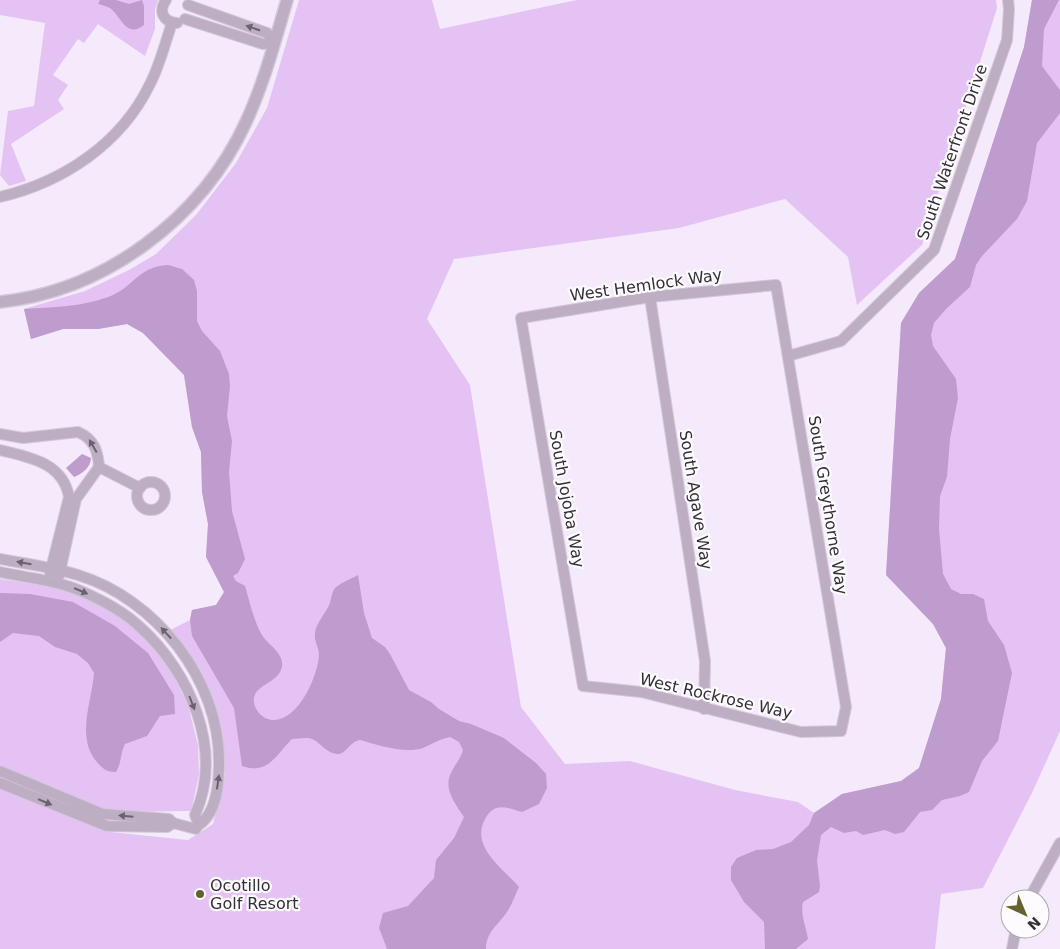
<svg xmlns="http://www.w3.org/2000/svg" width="1060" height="949" viewBox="0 0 1060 949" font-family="'DejaVu Sans',sans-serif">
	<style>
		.green { fill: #e4c2f4 }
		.water { fill: #be9cce }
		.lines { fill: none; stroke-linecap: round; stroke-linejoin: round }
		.minor-casing { stroke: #d2c8d7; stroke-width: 12 }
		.tertiary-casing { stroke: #d2c8d7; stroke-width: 14 }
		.minor { stroke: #bdaec4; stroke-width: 10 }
		.tertiary { stroke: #bdaec4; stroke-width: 11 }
		.oneway { fill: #6a626e }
		.poi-dot { fill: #66622f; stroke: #fdfbfe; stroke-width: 2 }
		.labels { text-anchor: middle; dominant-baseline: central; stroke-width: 4.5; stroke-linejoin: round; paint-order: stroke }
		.street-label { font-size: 16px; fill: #332f35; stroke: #fdfbfe }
		.poi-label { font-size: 16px; fill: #332f35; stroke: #fdfbfe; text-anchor: start }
	</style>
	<rect width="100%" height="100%" fill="#f5eafb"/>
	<g class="green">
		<polygon points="0,0 158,0 155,9 155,29 145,56 98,24 84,43 78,39 53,75 68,85 58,100 64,109 11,144 26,181 9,186 0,175 8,111 34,106 45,23 0,15"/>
		<polygon points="299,0 432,0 440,29 577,0 996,0 997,8 922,245 857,305 848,257 785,199 679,228 454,259 427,319 470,385 521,707 565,764 630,761 735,790 798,802 814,813 842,794 901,781 919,768 941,699 946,648 933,624 886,575 901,323 919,293 955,259 1024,47 1032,0 1060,0 1060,731 1032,793 983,888 941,894 935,949 0,949 0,788 110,832 188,840 213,824 225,775 222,730 202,673 170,630 190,620 192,610 216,605 224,592 206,557 208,524 202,492 201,452 192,427 184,375 143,333 127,324 98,329 63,329 31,339 24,309 85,291 129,270 156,254 196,215 236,163 267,108"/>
		<polygon points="0,579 66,589 115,612 142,631 170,669 188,705 198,745 199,775 191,811 116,812 98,809 0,765"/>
	</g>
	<g class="water">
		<path d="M 100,0 L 116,0 L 129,4 L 142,0 L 144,6 L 144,25 C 126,39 121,16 110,8 C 106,6 102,5 98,4 Z"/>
		<path d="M 1032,0 L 1059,0 L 1044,29 L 1042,66 L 1060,90 L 1060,113 L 1037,143 L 1027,201 L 1017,219 L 982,256 L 976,265 L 970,287 L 946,309 L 934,323 L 931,335 L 933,346 L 956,379 L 958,398 L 950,439 L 947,477 L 940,496 L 939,529 L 943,574 L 951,589 L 961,594 L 973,594 L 984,599 L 988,621 L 1004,645 L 1012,673 L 998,741 L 982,761 L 969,792 L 960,796 L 942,800 L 932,810 L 920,812 L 904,832 L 895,834 L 885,830 L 863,835 L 856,831 L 844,833 L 831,827 L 821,835 L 817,861 L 820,886 L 819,892 L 803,902 C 800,914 806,926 808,939 L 796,949 L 765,949 L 764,922 L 744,902 L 731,880 L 731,867 L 737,858 L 756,850 L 773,849 L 791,842 L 809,825 L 814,813 L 842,794 L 901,781 L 919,768 L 941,699 L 946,648 L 933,624 L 886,575 L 901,323 L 919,293 L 955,259 L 1024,47 Z"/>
		<path d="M 168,265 L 182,269 L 194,280 L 197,291 L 197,321 L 202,331 L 220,351 L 229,374 L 230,386 L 227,416 L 232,441 L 229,472 L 232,511 L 245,559 L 238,573 L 233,576 L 236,581 L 245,586 C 249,599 254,622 262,635 C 268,645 284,653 282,666 C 280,684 251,684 254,703 C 256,712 263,719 272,720 C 298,722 318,676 319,655 C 319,647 314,642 315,633 C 316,623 326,613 330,603 C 331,599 332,592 335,588 C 340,583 351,579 358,575 L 364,613 L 372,638 L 385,647 L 390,654 L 409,690 L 431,702 L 439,709 L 459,721 L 471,724 L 504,738 L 536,763 L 546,774 L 547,788 L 539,804 L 522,812 C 507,808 495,801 485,819 C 470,847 503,868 519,887 C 515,895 512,905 507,912 C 498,925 486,932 486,949 L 387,949 L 379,928 L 383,913 L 408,906 L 434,878 L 436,860 L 454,838 L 464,817 C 455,803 442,788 452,771 C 456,763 461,758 463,750 L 459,742 L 450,737 C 440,739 432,744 423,748 C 404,754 378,745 360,740 C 350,741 346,755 337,754 C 326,753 321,743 312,739 C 307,737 298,739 292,739 C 275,756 268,775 242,766 L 234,708 L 192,636 L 190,620 L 192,610 L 216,605 L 224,592 L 206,557 L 208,524 L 202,492 L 201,452 L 192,427 L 184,375 L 143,333 L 127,324 L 98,329 L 63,329 L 31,339 L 24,309 C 52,307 82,307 108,297 C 134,288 136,267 168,265 Z"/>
		<path d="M 82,454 L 91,458 C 91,467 82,474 74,477 L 66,468 Z"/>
		<path d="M 0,593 L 30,594 L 73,602 L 115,626 L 148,653 L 174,695 L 175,714 L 160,716 L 147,736 L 125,744 C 120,754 122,762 116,772 C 106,772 103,769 96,761 C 76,736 92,701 94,673 L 88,663 L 77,654 L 55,647 L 39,636 L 13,633 L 0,642 Z"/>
	</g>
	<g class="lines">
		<defs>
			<g id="minor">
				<path d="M 166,0 C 158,11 163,22 177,23"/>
				<polyline points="188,5 267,33 274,43"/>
				<polyline points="185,19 263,44 274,43"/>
				<path d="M 0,197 C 63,182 121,144 150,84 C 160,65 165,43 172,23"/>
				<polygon points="776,285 846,707 841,731 801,732 641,692 583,686 521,318 650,297"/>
				<polyline points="650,297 705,661 704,709"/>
				<polyline points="788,356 841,341 934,250 1007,40 1009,9 1008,0"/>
				<path d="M 0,434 L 23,438 L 78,432 C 94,439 98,451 99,467 L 76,499 L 59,576"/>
				<path d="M 0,450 C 28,457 63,462 69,497 L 50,573"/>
				<polyline points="99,467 140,488"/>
				<circle cx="151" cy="496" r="14"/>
				<path d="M 0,559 C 26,564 53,567 78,575 C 156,599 220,680 219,763 C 219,784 217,812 199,825 L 195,815 C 224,750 190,672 140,627 C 123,611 102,600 81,591 C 56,580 27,578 0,572"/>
				<polyline points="0,771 103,814 169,819 173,823 196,829"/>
				<polyline points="0,783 107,826 167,827 173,823"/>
				<polyline points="1029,899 1060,843"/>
				<polyline points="1012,949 1016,929"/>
			</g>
			<path id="tertiary" d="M 0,302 C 105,291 202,218 246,122 C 264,83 275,41 287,0"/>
		</defs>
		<use href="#minor" class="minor-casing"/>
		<use href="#tertiary" class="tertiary-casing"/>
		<use href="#minor" class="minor"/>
		<use href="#tertiary" class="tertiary"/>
	</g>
	<defs><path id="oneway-solid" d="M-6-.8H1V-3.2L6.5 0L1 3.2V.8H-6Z" transform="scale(1.25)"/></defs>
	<g class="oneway">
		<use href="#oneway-solid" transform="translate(253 28) rotate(-161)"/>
		<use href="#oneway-solid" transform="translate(93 446) rotate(-120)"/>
		<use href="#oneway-solid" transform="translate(24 563) rotate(-170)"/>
		<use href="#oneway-solid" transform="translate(81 591) rotate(23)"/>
		<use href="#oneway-solid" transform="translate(166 633) rotate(-133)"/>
		<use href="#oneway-solid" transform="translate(192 703) rotate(69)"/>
		<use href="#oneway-solid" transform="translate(218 782) rotate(-82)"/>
		<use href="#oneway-solid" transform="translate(45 802) rotate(23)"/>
		<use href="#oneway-solid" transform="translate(126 816) rotate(-175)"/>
	</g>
	<circle class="poi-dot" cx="200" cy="894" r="5"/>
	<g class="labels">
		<g class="street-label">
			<text transform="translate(952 152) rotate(-71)">South Waterfront Drive</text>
			<text transform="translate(646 285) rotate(-8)">West Hemlock Way</text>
			<text transform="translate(567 499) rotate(80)">South Jojoba Way</text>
			<text transform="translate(696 500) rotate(81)">South Agave Way</text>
			<text transform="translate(828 505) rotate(81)">South Greythorne Way</text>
			<text transform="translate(716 696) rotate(13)">West Rockrose Way</text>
		</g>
		<g class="poi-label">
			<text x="210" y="885">Ocotillo<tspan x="210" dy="18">Golf Resort</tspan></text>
		</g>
	</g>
	<g transform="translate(1025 914) rotate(136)"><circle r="24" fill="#fdfbfe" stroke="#aca9ae"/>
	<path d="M0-4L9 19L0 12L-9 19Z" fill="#66622f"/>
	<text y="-8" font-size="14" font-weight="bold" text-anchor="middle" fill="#332f35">N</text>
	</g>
</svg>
